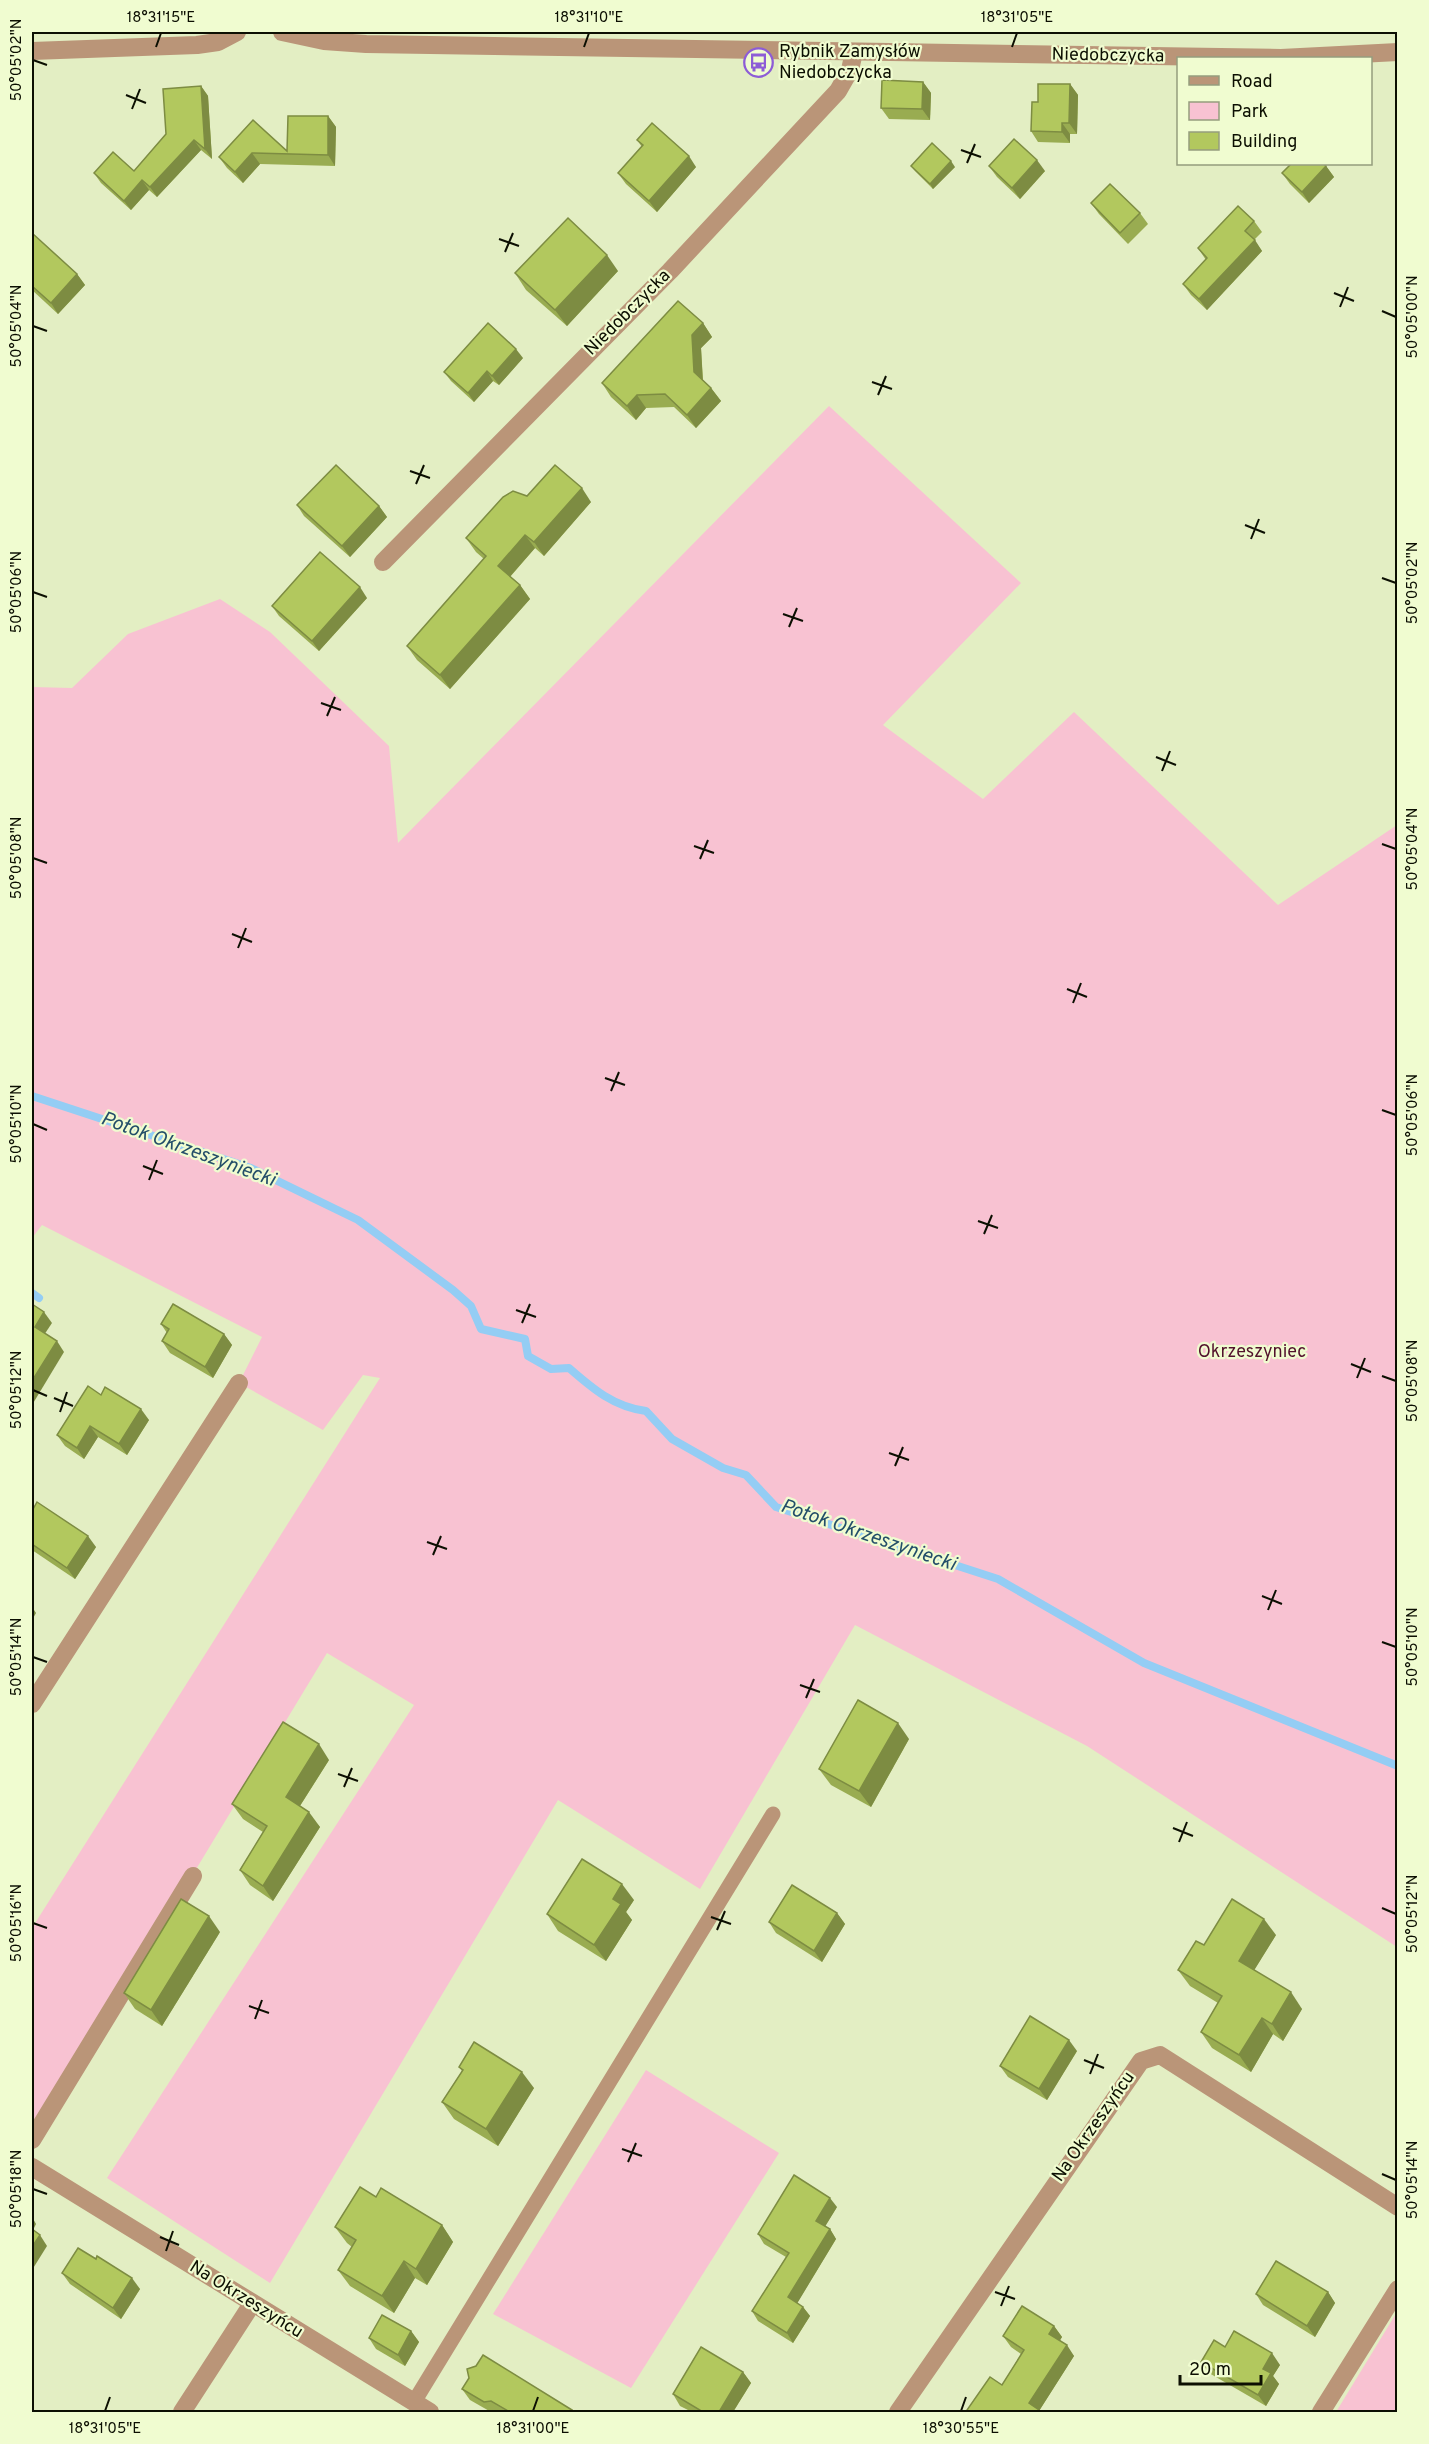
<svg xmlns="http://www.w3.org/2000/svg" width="1429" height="2444" viewBox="0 0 1429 2444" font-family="Overpass,sans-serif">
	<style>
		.green { fill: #f8c2d2 }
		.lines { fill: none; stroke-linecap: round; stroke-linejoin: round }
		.stream { stroke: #94cdf4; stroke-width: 8 }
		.service { stroke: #ba9578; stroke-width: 15 }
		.minor { stroke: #ba9578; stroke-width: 18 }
		.wall { fill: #99ac51 }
		.shaded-wall { fill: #7d8c42 }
		.building { fill: #b2c85e; stroke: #7d8c42; stroke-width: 1.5 }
		.ticks { fill: none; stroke: #0c0f02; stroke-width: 2 }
		.labels { text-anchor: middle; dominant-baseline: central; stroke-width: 4.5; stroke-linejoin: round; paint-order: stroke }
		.poi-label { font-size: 18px; fill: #0c0f02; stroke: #f0fcd0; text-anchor: start }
		.street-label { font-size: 18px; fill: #0c0f02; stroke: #f0fcd0 }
		.park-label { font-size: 18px; fill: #52112c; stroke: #f0fcd0 }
		.water-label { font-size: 20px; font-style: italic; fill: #234e69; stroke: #f0fcd0 }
		.neatline { fill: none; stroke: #0c0f02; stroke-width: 2 }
		.ticks-label { font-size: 15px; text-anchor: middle; fill: #0c0f02 }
	</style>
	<rect width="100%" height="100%" fill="#e3eec3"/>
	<g class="green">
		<polygon points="829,406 1021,583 883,725 983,799 1074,712 1278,905 1397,825 1397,1947 1087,1746 855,1625 700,1889 558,1800 270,2283 107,2178 414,1705 327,1653 32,2140 32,1928 380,1378 363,1375 323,1430 239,1383 262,1337 42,1225 32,1238 32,687 72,688 128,634 220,599 270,632 389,746 398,843"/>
		<polygon points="646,2070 779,2153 631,2388 493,2314"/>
		<polygon points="1397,2312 1397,2412 1336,2412"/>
	</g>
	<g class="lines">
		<g class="stream">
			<path d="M 32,1096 L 251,1168 L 358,1220 L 453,1290 L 471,1306 L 481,1329 L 525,1339 L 528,1356 L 551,1369 L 569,1368 C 593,1389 614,1407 646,1411 L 672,1439 L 723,1468 L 746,1475 L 776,1507 L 998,1579 L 1144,1663 L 1398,1766"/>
			<polyline points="32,1293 39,1298"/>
		</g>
		<polyline class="service" points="414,2402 773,1814"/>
		<g class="minor">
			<polyline points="282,32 324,41 366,44 1281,58 1398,52"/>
			<polyline points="32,51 197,45 218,42 237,32"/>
			<polyline points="383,562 670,271 838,91 850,70 854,52"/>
			<polyline points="32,1704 239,1383"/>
			<polyline points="32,2140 193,1876"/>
			<polyline points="32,2167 430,2412"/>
			<polyline points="182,2412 252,2304"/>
			<polyline points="898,2412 1141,2061 1160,2055 1398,2207"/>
			<polyline points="1321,2412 1398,2289"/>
		</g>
	</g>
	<g class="wall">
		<polygon points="923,82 931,93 930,120 889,119 881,108"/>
		<polygon points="1070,84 1078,95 1077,134 1070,134 1070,143 1038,142 1031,131 1038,102"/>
		<polygon points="201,86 208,96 212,159 201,150 157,197 149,190 131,210 101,183 94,173 134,171 166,134"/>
		<polygon points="328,116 336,127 335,166 260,164 243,183 227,168 219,157 253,120 287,151"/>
		<polygon points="637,140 696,167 657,212 626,184 618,173 642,147"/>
		<polygon points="911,166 955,167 933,189 915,171"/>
		<polygon points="989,166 1045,171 1020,199 997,177"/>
		<polygon points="1326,166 1334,177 1309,203 1290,184 1282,173"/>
		<polygon points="1091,203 1140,213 1148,224 1128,244 1099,214"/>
		<polygon points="1254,221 1262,232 1254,240 1262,251 1207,310 1191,295 1183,284 1206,260 1198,248"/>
		<polygon points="32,233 77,274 85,285 58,314 32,290"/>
		<polygon points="618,271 567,326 526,290 515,273"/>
		<polygon points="703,323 712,337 701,348 703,380 711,388 721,401 696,428 674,407 646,408 636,420 611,397 602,383"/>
		<polygon points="523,358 499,385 493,381 474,402 451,381 444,372"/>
		<polygon points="527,496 591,502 544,556 535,548 510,577 520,585 530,599 450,689 417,660 407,646 484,559 476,552 466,538"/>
		<polygon points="297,505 379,506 387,517 350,557 304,516"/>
		<polygon points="367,598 319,651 279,616 272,606"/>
		<polygon points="161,1324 224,1334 232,1345 213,1378 170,1353 162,1341 167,1333"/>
		<polygon points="101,1395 149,1420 127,1455 98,1437 84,1459 65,1446 57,1435"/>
		<polygon points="32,1511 96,1547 75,1579 32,1550"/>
		<polygon points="909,1739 871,1807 831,1785 819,1769"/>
		<polygon points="329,1760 300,1806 320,1827 273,1901 250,1885 240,1870 263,1832 243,1819 232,1804"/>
		<polygon points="634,1900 626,1912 632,1920 606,1961 558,1931 547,1914"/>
		<polygon points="837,1913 845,1924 822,1962 776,1933 769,1922"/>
		<polygon points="220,1932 162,2026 135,2009 124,1993"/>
		<polygon points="1276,1935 1254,1970 1302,2009 1283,2041 1273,2034 1251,2072 1212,2048 1201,2032 1218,2003 1190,1986 1178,1970 1204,1945"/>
		<polygon points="1077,2051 1047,2100 1008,2077 1000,2066"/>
		<polygon points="459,2067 534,2088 498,2146 454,2119 442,2102 462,2071"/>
		<polygon points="376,2197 442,2225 453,2242 427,2285 415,2278 394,2313 350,2286 338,2270 352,2247 347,2243 335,2227"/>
		<polygon points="837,2207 825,2226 830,2229 836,2239 797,2303 803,2307 810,2316 793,2343 758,2321 752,2311 786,2257 764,2244 758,2234"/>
		<polygon points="96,2259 140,2289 121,2319 70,2284 62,2273"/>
		<polygon points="1328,2292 1335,2303 1315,2337 1263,2305 1256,2294"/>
		<polygon points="1054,2326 1062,2337 1060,2340 1074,2356 1039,2411 1041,2412 969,2412 967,2410 1002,2385 1021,2354 1011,2347 1003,2336"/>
		<polygon points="411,2331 419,2342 405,2366 376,2349 369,2338"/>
		<polygon points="1225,2347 1280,2365 1273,2376 1279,2384 1266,2406 1209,2373 1201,2362"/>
		<polygon points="743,2372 751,2383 733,2412 692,2412 680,2406 673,2394"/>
		<polygon points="462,2389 572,2410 574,2412 491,2412 470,2400"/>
	</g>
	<g class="shaded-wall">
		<polygon points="923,82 931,93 930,120 922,109"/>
		<polygon points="1070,84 1078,95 1077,134 1069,123"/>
		<polygon points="201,86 208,96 212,159 205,149"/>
		<polygon points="328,116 336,127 335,166 328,155"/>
		<polygon points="1062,123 1070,134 1070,143 1062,132"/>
		<polygon points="194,140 201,150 157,197 150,187"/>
		<polygon points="252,153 260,164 243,183 235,172"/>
		<polygon points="689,156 696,167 657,212 649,201"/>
		<polygon points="1037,160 1045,171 1020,199 1012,188"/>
		<polygon points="951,161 955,167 933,189 930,184"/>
		<polygon points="1326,166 1334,177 1309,203 1302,192"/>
		<polygon points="142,180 149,190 131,210 124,201"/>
		<polygon points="1255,240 1262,251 1207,310 1199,299"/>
		<polygon points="607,255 618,271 567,326 555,310"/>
		<polygon points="77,274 85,285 58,314 51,303"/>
		<polygon points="703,323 712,337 701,348 703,385 694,372 692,335"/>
		<polygon points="516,349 523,358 499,385 492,376"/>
		<polygon points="487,371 493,381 474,402 468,393"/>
		<polygon points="711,388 721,401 696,428 687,415"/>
		<polygon points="637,395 646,408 636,420 627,406"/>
		<polygon points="582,488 591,502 544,556 534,542"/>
		<polygon points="379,506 387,517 350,557 342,546"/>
		<polygon points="525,535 535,548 507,580 498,566"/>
		<polygon points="520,585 530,599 450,689 440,675"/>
		<polygon points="360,587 367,598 319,651 312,641"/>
		<polygon points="44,1312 52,1323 42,1338 35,1327"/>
		<polygon points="224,1334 232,1345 213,1378 205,1367"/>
		<polygon points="57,1341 64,1352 32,1405 32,1381"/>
		<polygon points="141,1409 149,1420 127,1455 119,1444"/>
		<polygon points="90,1426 98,1437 84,1459 77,1448"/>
		<polygon points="88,1536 96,1547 75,1579 67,1568"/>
		<polygon points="32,1607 36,1613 32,1620"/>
		<polygon points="898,1723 909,1739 871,1807 859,1791"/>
		<polygon points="319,1744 329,1760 296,1812 286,1797"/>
		<polygon points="309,1812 320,1827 273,1901 263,1886"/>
		<polygon points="622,1884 634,1900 626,1912 632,1920 606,1961 594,1945 613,1899"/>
		<polygon points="837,1913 845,1924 822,1962 814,1951"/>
		<polygon points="209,1916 220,1932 162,2026 151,2010"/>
		<polygon points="1264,1919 1276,1935 1250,1977 1239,1961"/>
		<polygon points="1291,1992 1302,2009 1283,2041 1272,2024"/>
		<polygon points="1262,2018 1273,2034 1251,2072 1239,2055"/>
		<polygon points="1069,2040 1077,2051 1047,2100 1039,2089"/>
		<polygon points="522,2072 534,2088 498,2146 486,2129"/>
		<polygon points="830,2198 837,2207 823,2230 816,2221"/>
		<polygon points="32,2217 36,2224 32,2232"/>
		<polygon points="442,2225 453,2242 427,2285 416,2269"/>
		<polygon points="830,2229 836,2239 795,2307 788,2297"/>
		<polygon points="40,2235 47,2246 32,2270 32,2247"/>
		<polygon points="404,2261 415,2278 394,2313 382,2296"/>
		<polygon points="132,2278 140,2289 121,2319 113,2308"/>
		<polygon points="1328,2292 1335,2303 1315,2337 1307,2326"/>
		<polygon points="803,2307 810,2316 793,2343 787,2333"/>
		<polygon points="1054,2326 1062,2337 1057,2345 1049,2334"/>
		<polygon points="411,2331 419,2342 405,2366 398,2355"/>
		<polygon points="1067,2345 1074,2356 1039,2411 1041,2412 1035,2412 1029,2403"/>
		<polygon points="1272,2353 1280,2365 1273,2376 1279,2384 1266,2406 1258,2395 1263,2369"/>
		<polygon points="743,2372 751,2383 733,2412 719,2412"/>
	</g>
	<g class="building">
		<polygon points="882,80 923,82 922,109 881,108"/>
		<polygon points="1038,84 1070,84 1069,123 1062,123 1062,132 1031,131 1032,102 1038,102"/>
		<polygon points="201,86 205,149 194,140 150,187 142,180 124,201 94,173 113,152 134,171 166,134 163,89"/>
		<polygon points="288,116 328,116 328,155 252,153 235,172 219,157 253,120 287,151"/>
		<polygon points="652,123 689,156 649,201 618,173 643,145 637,140"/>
		<polygon points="1014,139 1037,160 1012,188 989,166"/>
		<polygon points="932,143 951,161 930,184 911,166"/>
		<polygon points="1291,164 1324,164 1326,166 1302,192 1282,173"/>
		<polygon points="1110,184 1140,213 1120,233 1091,203"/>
		<polygon points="1238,206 1254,221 1245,231 1255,240 1199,299 1183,284 1207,258 1198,248"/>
		<polygon points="568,218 607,255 555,310 515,273"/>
		<polygon points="32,233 77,274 51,303 32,286"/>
		<polygon points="678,301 703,323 692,335 694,372 711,388 687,415 665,394 637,395 627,406 602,383"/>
		<polygon points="488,323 516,349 492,376 487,371 468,393 444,372"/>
		<polygon points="336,465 379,506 342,546 297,505"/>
		<polygon points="555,465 582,488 534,542 525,535 498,566 520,585 440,675 407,646 486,556 466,538 503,497 513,491 527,496"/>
		<polygon points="320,552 360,587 312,641 272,606"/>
		<polygon points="32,1304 44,1312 35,1327 57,1341 32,1381"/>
		<polygon points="173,1304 224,1334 205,1367 162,1341 169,1329 161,1324"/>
		<polygon points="88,1386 101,1395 105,1387 141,1409 119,1444 90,1426 77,1448 57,1435"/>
		<polygon points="37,1502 88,1536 67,1568 32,1544 32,1511"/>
		<polygon points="858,1700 898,1723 859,1791 819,1769"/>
		<polygon points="283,1722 319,1744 286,1797 309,1812 263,1886 240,1870 267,1826 232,1804"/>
		<polygon points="582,1859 622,1884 613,1899 621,1904 594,1945 547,1914"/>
		<polygon points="792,1885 837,1913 814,1951 769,1922"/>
		<polygon points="181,1899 209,1916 151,2010 124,1993"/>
		<polygon points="1232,1899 1264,1919 1239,1961 1291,1992 1272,2024 1262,2018 1239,2055 1201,2032 1222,1996 1178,1970 1196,1941 1204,1945"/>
		<polygon points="1030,2016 1069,2040 1039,2089 1000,2066"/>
		<polygon points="474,2042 522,2072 486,2129 442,2102 463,2070 459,2067"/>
		<polygon points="794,2175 830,2198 816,2221 830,2229 788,2297 803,2307 787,2333 752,2311 789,2253 758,2234"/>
		<polygon points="360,2187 376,2197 381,2188 442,2225 416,2269 404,2261 382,2296 338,2270 356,2240 335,2227"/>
		<polygon points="32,2229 40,2235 32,2247"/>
		<polygon points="78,2248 96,2259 97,2256 132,2278 113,2308 62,2273"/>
		<polygon points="1276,2261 1328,2292 1307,2326 1256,2294"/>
		<polygon points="1022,2306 1054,2326 1049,2334 1067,2345 1029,2403 1039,2410 1037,2412 970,2412 967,2410 990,2377 1002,2385 1024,2350 1003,2336"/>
		<polygon points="382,2315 411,2331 398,2355 369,2338"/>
		<polygon points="1234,2331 1272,2353 1263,2369 1271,2373 1258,2395 1201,2362 1214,2340 1225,2347"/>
		<polygon points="701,2347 743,2372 719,2412 703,2412 673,2394"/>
		<polygon points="483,2355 572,2410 570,2412 510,2412 491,2401 484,2402 462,2389 469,2378 467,2369 476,2366"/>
	</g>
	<path class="ticks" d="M 156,47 L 161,33M 584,47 L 589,33M 1012,47 L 1017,33M 33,60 L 47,65M 126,95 L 146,103M 132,109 L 140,89M 961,150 L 981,157M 967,163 L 975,144M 499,239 L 519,246M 505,252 L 513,233M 1334,293 L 1354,301M 1340,307 L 1348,287M 1382,311 L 1396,317M 33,326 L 47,331M 872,382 L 892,389M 878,395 L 886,376M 410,471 L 430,478M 416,484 L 424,465M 1245,525 L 1265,533M 1251,539 L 1259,519M 1382,578 L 1396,583M 33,592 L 47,597M 783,614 L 803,621M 789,627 L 797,608M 321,703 L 341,710M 327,716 L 335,697M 1156,757 L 1176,765M 1162,771 L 1170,751M 1382,844 L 1396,849M 694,846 L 714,853M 33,858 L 47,863M 700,859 L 708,840M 232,934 L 252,942M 238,948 L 246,928M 1067,989 L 1087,997M 1073,1003 L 1081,983M 605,1078 L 625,1085M 611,1091 L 619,1072M 1382,1110 L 1396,1115M 33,1124 L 47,1130M 143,1166 L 163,1174M 149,1180 L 157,1160M 978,1221 L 998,1228M 984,1234 L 992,1215M 516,1310 L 536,1317M 522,1323 L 530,1304M 1351,1364 L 1371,1372M 1382,1376 L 1396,1381M 1357,1378 L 1365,1358M 33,1390 L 47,1396M 54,1398 L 73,1406M 60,1412 L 67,1392M 889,1453 L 909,1460M 895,1466 L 903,1447M 427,1542 L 447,1549M 433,1555 L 441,1536M 1262,1596 L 1282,1604M 1268,1610 L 1276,1590M 1382,1642 L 1396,1647M 33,1657 L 47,1662M 800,1685 L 820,1692M 806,1698 L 814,1679M 338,1774 L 358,1781M 344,1787 L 352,1768M 1173,1828 L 1193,1836M 1179,1842 L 1187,1822M 1382,1908 L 1396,1914M 711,1917 L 731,1924M 33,1923 L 47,1928M 717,1930 L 725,1911M 249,2006 L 269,2013M 255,2019 L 262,2000M 1084,2060 L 1104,2068M 1090,2074 L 1098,2054M 622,2149 L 642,2156M 628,2162 L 636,2143M 1382,2174 L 1396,2180M 33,2189 L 47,2194M 160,2237 L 179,2245M 166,2251 L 173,2231M 995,2292 L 1015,2299M 1001,2306 L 1009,2286M 105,2411 L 110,2397M 533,2411 L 538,2397M 961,2411 L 966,2397"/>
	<defs>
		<symbol id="bus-ring" viewBox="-11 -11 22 22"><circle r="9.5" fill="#f0fcd0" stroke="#8d5cd6" stroke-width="1.5"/><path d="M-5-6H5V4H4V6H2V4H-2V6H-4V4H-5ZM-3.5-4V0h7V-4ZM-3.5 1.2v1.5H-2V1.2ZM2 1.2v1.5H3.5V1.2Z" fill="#8d5cd6"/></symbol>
	</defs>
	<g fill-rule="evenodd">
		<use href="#bus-ring" x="742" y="46" width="33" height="33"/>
	</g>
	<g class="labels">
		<g class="poi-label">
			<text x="779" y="52">Rybnik Zamysłów<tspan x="779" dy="21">Niedobczycka</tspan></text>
		</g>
		<g class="street-label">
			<text transform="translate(1108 56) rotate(1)">Niedobczycka</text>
			<text transform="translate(628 313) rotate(-45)">Niedobczycka</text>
			<text transform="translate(1094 2127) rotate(-55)">Na Okrzeszyńcu</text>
			<text transform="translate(246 2300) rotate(32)">Na Okrzeszyńcu</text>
		</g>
		<g class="park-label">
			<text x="1252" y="1352">Okrzeszyniec</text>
		</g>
		<g class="water-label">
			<text transform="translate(188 1150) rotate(20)">Potok Okrzeszyniecki</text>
			<text transform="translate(868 1536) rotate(19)">Potok Okrzeszyniecki</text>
		</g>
	</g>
	<rect width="1429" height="2444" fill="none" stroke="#f0fcd0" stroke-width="66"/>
	<rect x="1177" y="57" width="195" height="108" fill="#f0fcd0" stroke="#959d7e" stroke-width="1.5"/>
	<rect x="1189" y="76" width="30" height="9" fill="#ba9578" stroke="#959d7e" stroke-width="1.5"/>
	<text x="1231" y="87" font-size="18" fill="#0c0f02">Road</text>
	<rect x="1189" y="102" width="30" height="18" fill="#f8c2d2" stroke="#959d7e" stroke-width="1.5"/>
	<text x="1231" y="117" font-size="18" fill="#0c0f02">Park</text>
	<rect x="1189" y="132" width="30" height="18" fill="#b2c85e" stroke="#959d7e" stroke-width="1.5"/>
	<text x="1231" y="147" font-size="18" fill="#0c0f02">Building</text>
	<path d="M1180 2375v9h81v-9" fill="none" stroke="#0c0f02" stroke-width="3"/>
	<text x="1189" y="2375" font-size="18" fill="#0c0f02" stroke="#f0fcd0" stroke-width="4.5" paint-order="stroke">20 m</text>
	<rect x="33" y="33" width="1363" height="2378" class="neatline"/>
	<g class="ticks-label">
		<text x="161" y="22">18°31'15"E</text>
		<text x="589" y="22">18°31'10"E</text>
		<text x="1017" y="22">18°31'05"E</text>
		<text transform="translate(16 60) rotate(-90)" y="5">50°05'02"N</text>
		<text transform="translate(1412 317) rotate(-90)" y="5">50°05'00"N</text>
		<text transform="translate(16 326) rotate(-90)" y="5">50°05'04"N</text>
		<text transform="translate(1412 583) rotate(-90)" y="5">50°05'02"N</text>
		<text transform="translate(16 592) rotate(-90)" y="5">50°05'06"N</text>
		<text transform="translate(1412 849) rotate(-90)" y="5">50°05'04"N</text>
		<text transform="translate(16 858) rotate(-90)" y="5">50°05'08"N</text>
		<text transform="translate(1412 1115) rotate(-90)" y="5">50°05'06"N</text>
		<text transform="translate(16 1124) rotate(-90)" y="5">50°05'10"N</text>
		<text transform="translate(1412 1381) rotate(-90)" y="5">50°05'08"N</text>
		<text transform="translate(16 1390) rotate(-90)" y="5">50°05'12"N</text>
		<text transform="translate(1412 1647) rotate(-90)" y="5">50°05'10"N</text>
		<text transform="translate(16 1657) rotate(-90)" y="5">50°05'14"N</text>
		<text transform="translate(1412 1914) rotate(-90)" y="5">50°05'12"N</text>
		<text transform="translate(16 1923) rotate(-90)" y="5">50°05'16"N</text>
		<text transform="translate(1412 2180) rotate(-90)" y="5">50°05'14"N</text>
		<text transform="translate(16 2189) rotate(-90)" y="5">50°05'18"N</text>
		<text x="105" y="2433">18°31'05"E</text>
		<text x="533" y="2433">18°31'00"E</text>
		<text x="961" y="2433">18°30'55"E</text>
	</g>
</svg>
